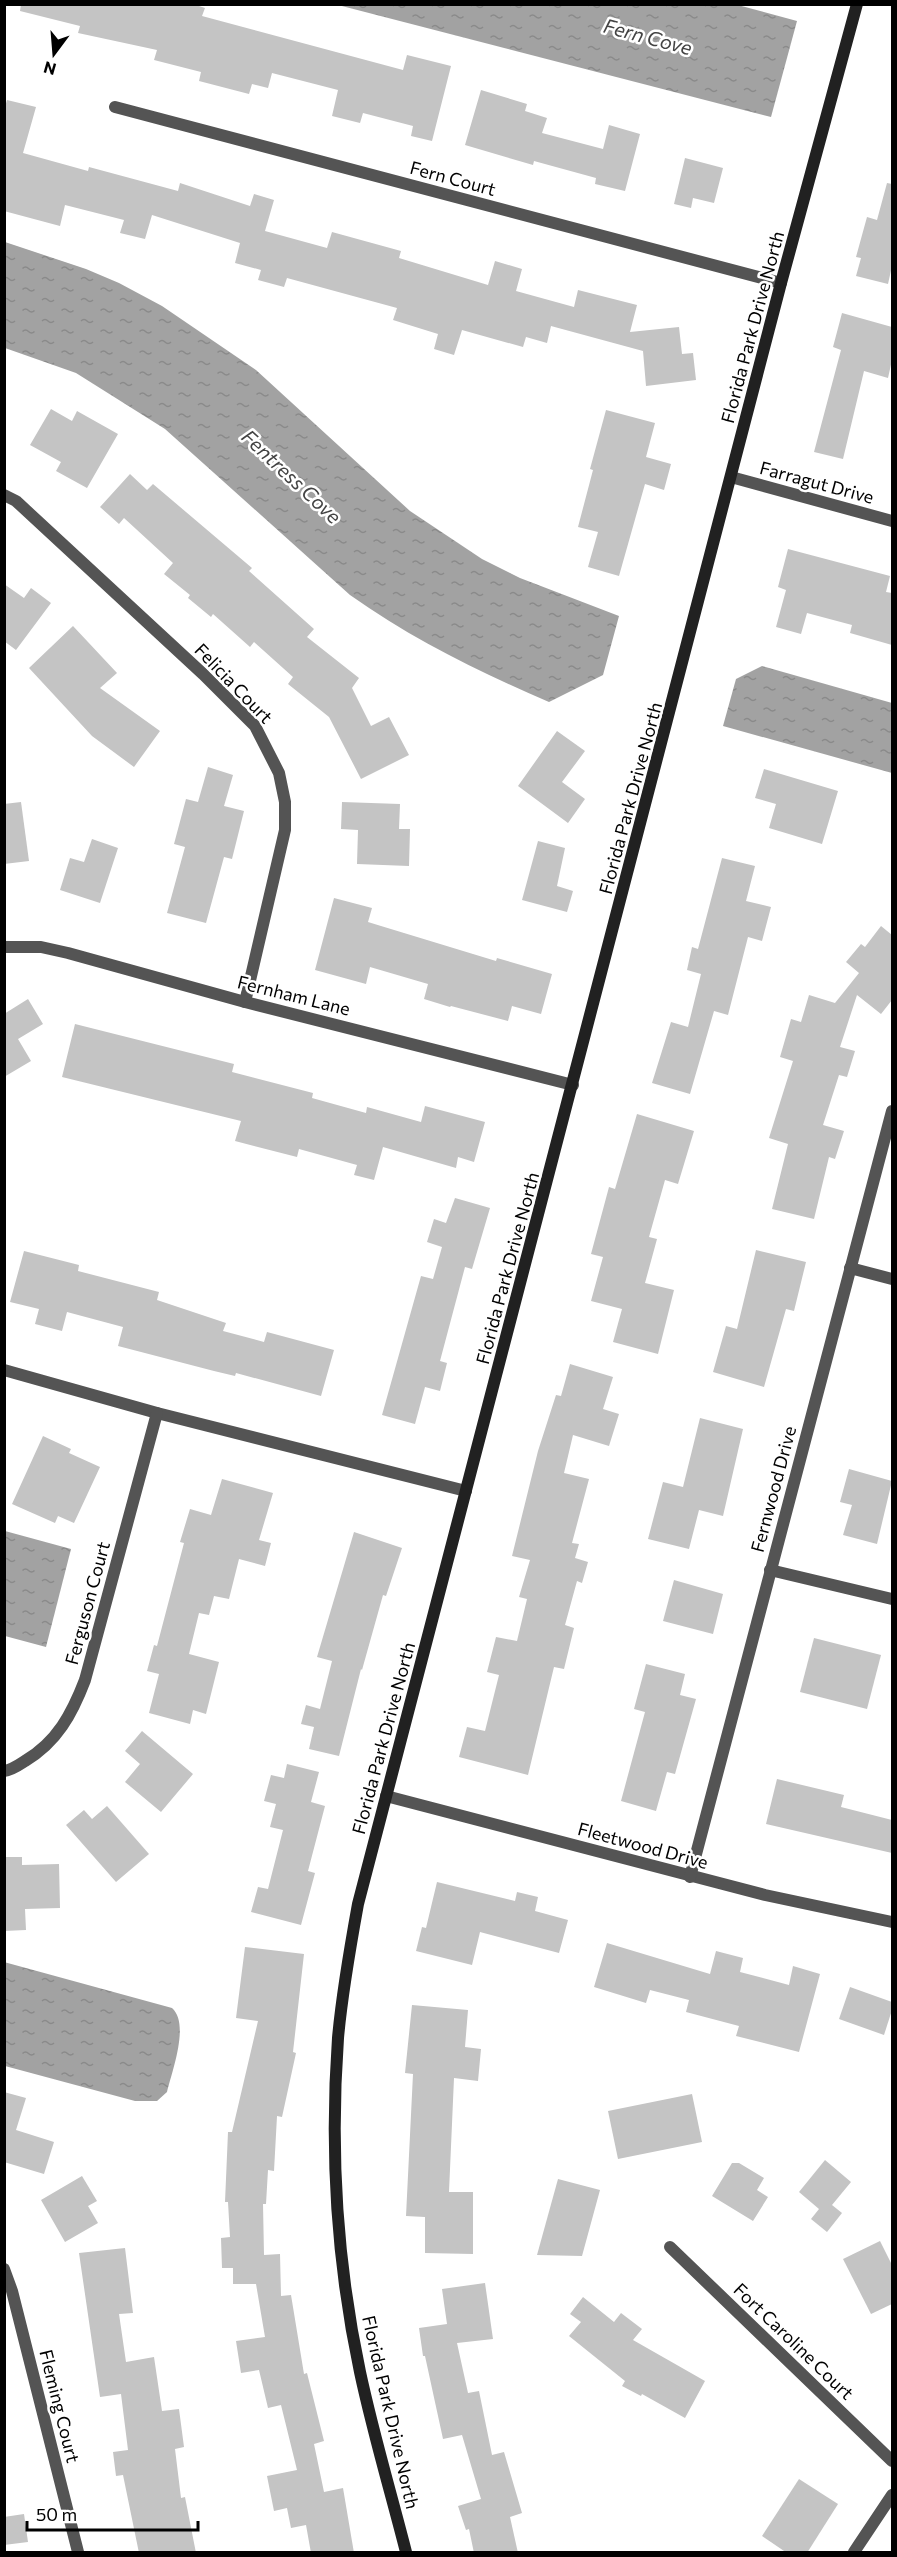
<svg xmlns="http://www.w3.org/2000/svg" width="897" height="2557" viewBox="0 0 897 2557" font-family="Commissioner,sans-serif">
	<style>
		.water { fill: url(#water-ripples) }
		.building { fill: #c4c4c4 }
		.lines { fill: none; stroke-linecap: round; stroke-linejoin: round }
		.street { stroke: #545454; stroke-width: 12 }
		.secondary { stroke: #212121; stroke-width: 12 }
		.labels { text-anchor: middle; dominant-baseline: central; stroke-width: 5; stroke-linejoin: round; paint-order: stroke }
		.street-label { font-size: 18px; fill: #000; stroke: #fff }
		.water-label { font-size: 20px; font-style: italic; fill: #434343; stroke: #fff }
	</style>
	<defs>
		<pattern id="water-ripples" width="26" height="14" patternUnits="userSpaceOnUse" patternTransform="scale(1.5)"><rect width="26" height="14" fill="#a2a2a2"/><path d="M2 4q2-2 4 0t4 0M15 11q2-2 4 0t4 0" fill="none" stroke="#8a8a8a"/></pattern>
	</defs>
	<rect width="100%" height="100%" fill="#fff"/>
	<g class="water">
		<polygon points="734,4 797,21 771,117 338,5"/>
		<path d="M 5,242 L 86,269 L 119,283 L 162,306 L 256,370 L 410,511 L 482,559 L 520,578 L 619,616 L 603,675 L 549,702 C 479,672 412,639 350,595 L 165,429 L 76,373 L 5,348 Z"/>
		<polygon points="762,666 892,703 892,773 723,726 736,679"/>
		<polygon points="5,1531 71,1549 46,1647 5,1636"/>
		<path d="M 4,1962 L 172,2008 C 190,2024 172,2071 167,2092 L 157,2101 L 135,2101 L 5,2066 Z"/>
	</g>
	<g class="building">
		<polygon points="21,4 193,4 205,8 202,16 403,70 407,55 451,66 432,141 411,136 413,126 363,113 360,123 332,116 338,90 272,73 268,88 252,84 249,94 199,81 201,72 154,60 157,50 78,33 80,26 20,11"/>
		<polygon points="481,90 527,104 525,111 547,118 542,133 603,149 609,125 640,134 625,191 595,184 596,178 534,161 533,165 465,145"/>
		<polygon points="7,100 36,107 23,153 88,171 89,167 178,191 180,183 250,206 254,194 274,200 265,231 327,248 332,232 401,251 399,258 488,285 495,261 522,269 516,291 574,307 578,290 637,305 630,332 679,327 682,354 693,353 696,380 646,386 643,351 551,326 547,343 526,337 523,347 462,330 454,355 434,349 438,334 393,320 397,308 287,278 284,287 258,280 261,270 235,263 240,243 152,215 145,239 120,233 124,220 65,205 60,226 4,211 4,110"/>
		<polygon points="685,158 723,168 714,203 693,198 691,208 674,204"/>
		<polygon points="887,183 892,184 892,266 888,284 856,276 861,258 856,257 867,217 877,220"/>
		<polygon points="842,313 892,327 892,360 888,378 864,371 843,459 814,452 841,350 833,347"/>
		<polygon points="51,409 72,421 77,411 118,434 87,488 56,471 61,462 30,445"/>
		<polygon points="606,410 655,423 646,457 671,464 664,490 645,484 619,576 588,567 598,532 578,527 593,470 590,469"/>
		<polygon points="130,474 147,490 153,484 252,568 249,571 314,629 307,637 359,678 352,688 371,726 389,717 409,755 361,779 329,717 288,684 293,677 254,642 250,647 213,614 211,617 188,598 190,595 164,574 173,563 124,518 119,524 100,507"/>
		<polygon points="788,549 890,576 886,592 892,593 892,645 850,633 852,625 807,613 801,634 776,627 786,590 778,587"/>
		<polygon points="4,584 24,598 31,588 51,603 16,650 4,641"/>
		<polygon points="73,626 117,673 100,688 160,731 134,767 92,736 29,668"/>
		<polygon points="557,731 585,751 562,782 585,799 568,823 518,786"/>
		<polygon points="208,767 233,775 224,806 244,811 232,859 224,857 206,923 167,913 185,847 174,844 186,799 198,802"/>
		<polygon points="764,769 838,791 822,844 769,828 776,804 755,798"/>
		<polygon points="21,802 29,861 4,864 4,804"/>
		<polygon points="342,802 400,804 399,829 410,829 409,866 357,864 358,830 341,829"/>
		<polygon points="92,839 118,848 100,903 60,890 70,858 84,862"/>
		<polygon points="538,841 565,848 557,886 573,891 567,912 522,900"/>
		<polygon points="722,858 755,866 746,901 771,907 762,941 748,937 728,1015 714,1011 690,1094 652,1083 671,1022 688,1027 701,974 687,970 692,947 698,949"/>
		<polygon points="334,898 372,908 368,922 381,926 496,961 497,958 552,974 541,1014 512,1006 508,1021 451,1006 450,1007 424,999 428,984 370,967 366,984 315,970"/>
		<polygon points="881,926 892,935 892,1000 881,1014 857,995 840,1047 855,1051 847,1077 839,1075 823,1125 844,1131 835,1159 829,1157 814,1219 772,1209 788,1144 769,1138 793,1061 780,1057 791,1019 801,1022 809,995 835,1003 859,973 846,962 861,944 865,947"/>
		<polygon points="28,999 43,1024 18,1039 31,1061 4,1077 4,1014"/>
		<polygon points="75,1024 234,1064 232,1072 313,1093 312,1098 366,1113 367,1107 421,1122 425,1106 485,1122 474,1162 458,1157 456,1168 383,1147 374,1180 354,1175 357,1165 299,1149 297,1157 235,1141 241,1121 62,1077"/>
		<polygon points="637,1114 694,1131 678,1184 665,1180 649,1237 657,1239 645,1283 674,1290 658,1354 613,1342 622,1309 591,1301 603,1257 591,1254 609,1187 615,1189"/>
		<polygon points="455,1198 490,1208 472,1269 465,1267 440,1361 447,1363 440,1391 425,1387 415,1424 382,1415 421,1276 433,1279 442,1247 427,1242 434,1219 446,1223"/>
		<polygon points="756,1250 806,1262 794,1311 786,1309 764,1387 713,1372 726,1326 737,1329"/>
		<polygon points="24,1251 79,1265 78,1271 159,1292 157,1300 226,1323 223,1331 264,1342 267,1332 334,1350 321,1396 236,1373 235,1376 214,1371 118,1346 123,1327 67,1312 62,1331 35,1324 39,1309 10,1302"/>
		<polygon points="570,1364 613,1377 603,1409 619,1414 609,1446 573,1435 564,1473 589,1479 572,1543 579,1544 575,1558 588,1562 582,1583 577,1581 565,1625 574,1628 564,1669 554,1667 528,1775 459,1757 467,1727 485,1731 499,1675 487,1672 496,1637 517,1641 527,1599 519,1597 530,1560 512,1556 538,1451 556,1395 561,1396"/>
		<polygon points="700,1418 743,1429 723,1516 699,1510 689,1549 648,1539 663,1482 683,1487"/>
		<polygon points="43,1436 71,1449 69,1453 100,1467 74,1523 58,1516 55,1523 12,1504"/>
		<polygon points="849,1469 892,1481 877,1544 843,1535 852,1505 840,1502"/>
		<polygon points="222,1479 273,1493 259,1540 271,1543 265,1566 239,1559 229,1599 214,1596 209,1615 199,1613 189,1654 219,1662 206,1714 193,1710 190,1724 149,1713 159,1674 147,1671 154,1645 157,1646 184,1543 180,1542 190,1509 211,1515"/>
		<polygon points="354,1532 402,1548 386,1596 383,1595 362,1670 361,1669 339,1756 309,1749 314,1727 301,1724 306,1705 320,1709 332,1661 317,1657"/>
		<polygon points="674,1580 723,1594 713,1634 663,1621"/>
		<polygon points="814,1638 881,1655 867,1709 800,1692"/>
		<polygon points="646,1664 685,1674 680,1695 696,1699 675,1774 667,1772 656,1811 621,1801 645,1712 634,1709"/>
		<polygon points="142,1731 193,1774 161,1812 125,1782 140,1764 125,1751"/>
		<polygon points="287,1764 319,1772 311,1802 325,1806 308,1871 315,1873 301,1925 251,1912 258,1887 268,1889 283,1830 270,1827 276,1804 264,1801 271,1775 284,1778"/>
		<polygon points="777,1779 844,1795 841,1807 892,1820 892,1853 766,1824"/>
		<polygon points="107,1806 149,1854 116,1882 66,1825 84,1810 92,1819"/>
		<polygon points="4,1857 22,1857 22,1865 59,1864 60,1908 25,1909 26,1930 4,1931"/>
		<polygon points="437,1882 515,1901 517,1892 538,1897 535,1911 568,1920 559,1953 480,1932 472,1965 416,1951 422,1927 426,1928"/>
		<polygon points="607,1943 710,1974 716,1951 743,1958 740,1972 789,1985 793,1966 820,1974 799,2052 736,2036 739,2026 686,2012 689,2000 650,1990 646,2003 594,1987"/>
		<polygon points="245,1947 304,1954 293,2052 296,2053 282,2117 277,2116 274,2171 268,2170 266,2204 263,2204 264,2255 280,2254 281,2296 291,2295 304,2374 307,2373 324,2441 314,2444 324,2492 343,2488 354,2553 311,2553 306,2525 291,2528 287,2508 274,2511 267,2476 297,2470 281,2405 268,2408 259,2370 241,2373 236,2341 265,2337 256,2284 233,2284 233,2268 222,2268 221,2238 230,2237 228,2202 225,2202 228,2132 232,2132 258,2021 236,2018"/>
		<polygon points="850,1987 892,2002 892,2010 884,2035 839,2019"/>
		<polygon points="412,2005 468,2010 465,2047 481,2049 478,2081 454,2078 449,2192 473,2192 473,2254 425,2253 425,2217 406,2216 413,2074 405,2073"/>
		<polygon points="4,2092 26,2098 16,2130 54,2142 44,2174 4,2162"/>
		<polygon points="692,2094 702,2142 618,2159 608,2111"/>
		<polygon points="825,2160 851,2182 832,2205 842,2213 827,2232 811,2219 819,2209 799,2192"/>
		<polygon points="732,2163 739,2163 764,2178 757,2190 768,2197 753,2221 712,2196"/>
		<polygon points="82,2176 97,2201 88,2206 98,2223 65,2242 41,2200"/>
		<polygon points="558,2179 600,2190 582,2256 537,2255"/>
		<polygon points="880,2241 892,2265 892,2304 871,2314 843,2259"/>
		<polygon points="125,2248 133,2313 119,2314 126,2362 154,2357 162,2411 179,2409 184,2447 175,2449 181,2498 185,2497 196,2553 139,2553 123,2475 116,2476 113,2452 128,2450 121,2394 100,2397 79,2253"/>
		<polygon points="485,2283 493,2339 457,2343 468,2393 479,2391 492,2455 504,2452 522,2513 510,2517 518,2553 474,2553 469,2529 466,2530 458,2506 481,2499 462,2435 443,2439 425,2356 423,2356 419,2328 447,2324 442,2289"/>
		<polygon points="583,2297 614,2322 621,2313 642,2329 633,2340 705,2381 685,2418 642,2394 641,2396 622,2386 625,2381 569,2336 581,2322 570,2314"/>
		<polygon points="799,2479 838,2504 807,2553 787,2553 762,2536"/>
		<polygon points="24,2514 28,2542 4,2545 4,2517"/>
	</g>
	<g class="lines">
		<g class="street">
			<polyline points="115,107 781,283"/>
			<polyline points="731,477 892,521"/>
			<polyline points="4,495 16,501 203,674 255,726 279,773 285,802 285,830 245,1002"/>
			<polyline points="4,947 41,947 68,953 245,1002 573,1085"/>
			<polyline points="850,1268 892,1279"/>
			<polyline points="4,1370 157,1413 466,1491"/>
			<polyline points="770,1570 892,1599"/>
			<path d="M 4,1771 C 12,1770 19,1765 25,1761 C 57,1742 72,1714 85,1680 L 157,1413"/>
			<polyline points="386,1796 765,1895 892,1922"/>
			<polyline points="690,1877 892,1111"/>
			<polyline points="670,2247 892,2461"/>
			<polyline points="4,2269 12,2291 78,2552"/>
			<polyline points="854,2552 892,2495"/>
		</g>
		<path class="secondary" d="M 406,2552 C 391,2493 373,2433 360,2372 C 337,2264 330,2149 338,2038 C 342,1993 350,1948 358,1904 L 781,283 L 857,4"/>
	</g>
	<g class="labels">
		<g class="street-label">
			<text transform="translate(453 178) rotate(15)">Fern Court</text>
			<text transform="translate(752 327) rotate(-75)">Florida Park Drive North</text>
			<text transform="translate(817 482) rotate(15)">Farragut Drive</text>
			<text transform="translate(234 683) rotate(46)">Felicia Court</text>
			<text transform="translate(630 798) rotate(-75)">Florida Park Drive North</text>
			<text transform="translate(294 995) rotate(14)">Fernham Lane</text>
			<text transform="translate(507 1268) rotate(-75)">Florida Park Drive North</text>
			<text transform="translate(773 1489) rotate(-75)">Fernwood Drive</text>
			<text transform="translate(87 1603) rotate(-75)">Ferguson Court</text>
			<text transform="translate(383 1738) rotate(-75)">Florida Park Drive North</text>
			<text transform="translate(643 1845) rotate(15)">Fleetwood Drive</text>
			<text transform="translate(794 2341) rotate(44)">Fort Caroline Court</text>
			<text transform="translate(60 2406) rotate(76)">Fleming Court</text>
			<text transform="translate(391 2412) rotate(77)">Florida Park Drive North</text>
		</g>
		<g class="water-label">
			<text transform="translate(648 36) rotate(15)">Fern Cove</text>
			<text transform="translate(292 476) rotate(43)">Fentress Cove</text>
		</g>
	</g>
	<rect width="897" height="2557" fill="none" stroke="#000000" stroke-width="12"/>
	<g transform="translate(54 54) rotate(196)" stroke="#ffffff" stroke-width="4.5" paint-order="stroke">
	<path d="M0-4.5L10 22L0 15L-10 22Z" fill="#000000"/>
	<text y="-9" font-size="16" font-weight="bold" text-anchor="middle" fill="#000000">N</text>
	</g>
	<path d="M27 2521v9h171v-9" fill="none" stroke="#000000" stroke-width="3"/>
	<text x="36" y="2521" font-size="18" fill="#000000" stroke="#ffffff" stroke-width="4.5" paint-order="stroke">50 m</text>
</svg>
